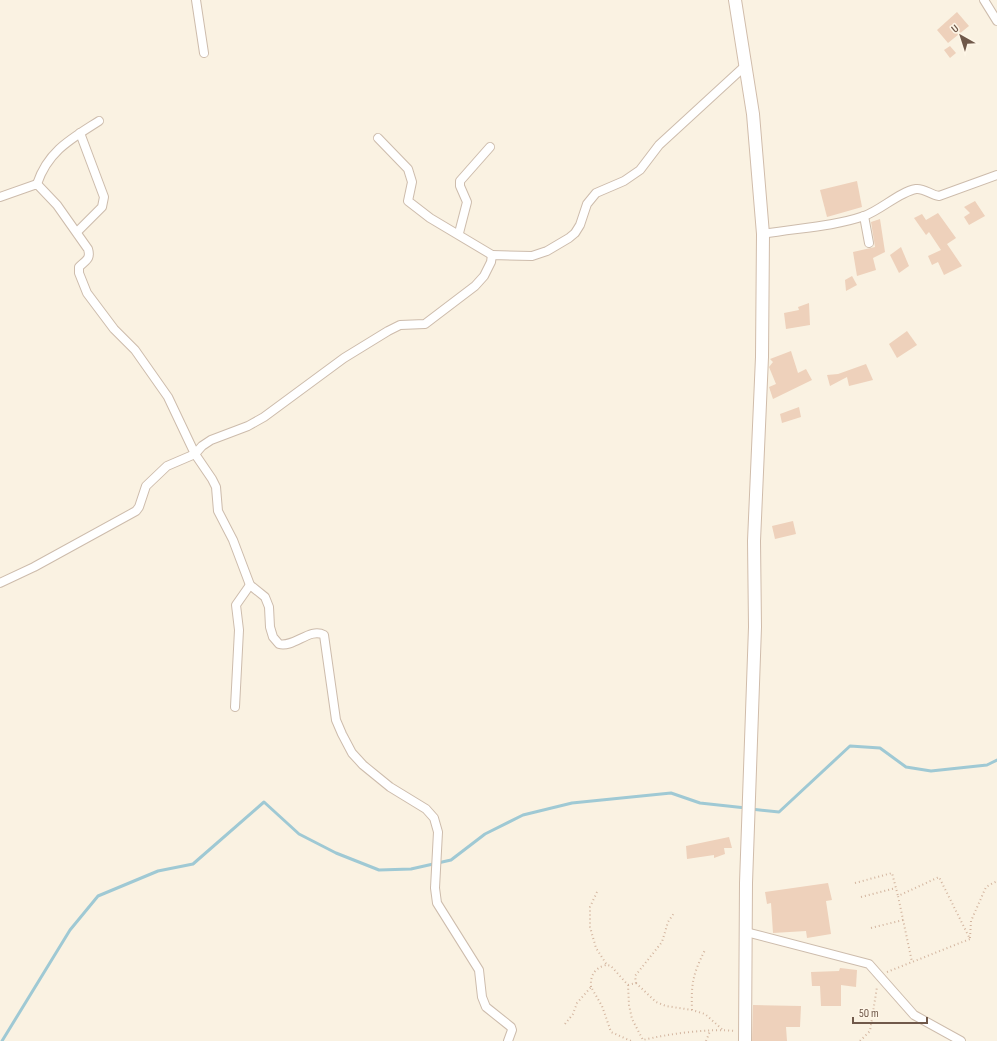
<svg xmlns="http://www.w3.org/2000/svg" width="997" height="1041" viewBox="0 0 997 1041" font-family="'Sofia Sans Condensed',sans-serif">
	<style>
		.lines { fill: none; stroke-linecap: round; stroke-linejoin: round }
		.stream { stroke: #9fc9d4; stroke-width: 3 }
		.building { fill: #eed1bb }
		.street-casing { stroke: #cdbcac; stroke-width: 10 }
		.secondary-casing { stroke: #d0bcaa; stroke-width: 14 }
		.path { stroke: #d3b59f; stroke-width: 2; stroke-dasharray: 1 3; stroke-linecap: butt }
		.street { stroke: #fff; stroke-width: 8 }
		.secondary { stroke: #fff; stroke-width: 12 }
	</style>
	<rect width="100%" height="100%" fill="#faf2e2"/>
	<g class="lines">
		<g class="stream">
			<polyline points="751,809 779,812 850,746 880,748 906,767 931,771 987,765 997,760"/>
			<polyline points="2,1041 70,930 98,896 158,871 193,864 264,802 299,834 336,853 379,870 411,869 451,860 485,834 523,815 572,803 671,793 700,803 746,808"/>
		</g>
	</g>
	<g class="building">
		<polygon points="957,12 969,26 948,43 937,30"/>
		<polygon points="950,46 956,53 950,58 944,50"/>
		<polygon points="857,181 862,207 827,217 820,190"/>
		<polygon points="975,201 985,216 969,225 964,217 970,213 964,207"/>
		<polygon points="938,213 956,238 947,244 962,266 944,275 938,262 932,265 928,256 941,250 929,232 926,235 914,218 922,214 926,220"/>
		<polygon points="880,219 885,252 873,258 876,270 857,276 853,252 875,247 871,222"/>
		<polygon points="901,247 909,266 899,273 890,255"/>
		<polygon points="852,276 857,285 846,291 845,280"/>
		<polygon points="809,303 810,325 786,329 784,313 799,310 798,307"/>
		<polygon points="907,331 917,345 897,358 889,344"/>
		<polygon points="791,351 798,373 806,369 812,380 773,399 769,387 776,384 769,367 773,362 770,359"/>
		<polygon points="866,364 873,380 849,386 847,377 830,386 827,375 838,374"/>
		<polygon points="799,407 801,417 782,423 780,414"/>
		<polygon points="793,521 796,534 775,539 772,526"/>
		<polygon points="729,837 732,848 724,848 725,854 714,858 714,855 687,859 686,846"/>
		<polygon points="828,883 832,900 826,901 831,934 807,938 806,931 773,933 771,903 767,904 765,892"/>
		<polygon points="840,968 857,970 856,987 841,985 841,1006 821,1006 820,986 812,986 811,972 839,971"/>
		<polygon points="753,1005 801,1006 800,1027 786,1027 787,1041 752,1041"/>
	</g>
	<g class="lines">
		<defs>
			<g id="street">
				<polyline points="196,0 204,53"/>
				<polyline points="984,0 997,21"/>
				<polyline points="378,138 408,169 412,182 408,201 430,218 492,255"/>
				<path d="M 37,184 C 48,151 71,139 99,121"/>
				<path d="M 0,197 L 37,184 L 57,205 L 88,249 C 91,259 86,260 79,267 L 79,273 L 87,293 L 114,329 L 135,350 L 168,397 L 195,454 L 212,479 L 216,487 L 218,511 L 233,540 L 250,585 L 265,597 L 269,607 L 270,627 L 273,637 L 279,644 C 294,648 310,627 324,635 L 336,720 L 342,734 L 352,753 L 363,765 L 390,787 L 426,809 L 434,818 L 438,832 L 435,888 L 437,903 L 479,970 L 482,997 L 486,1007 L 511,1027 L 512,1030 L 508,1041"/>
				<polyline points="864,216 869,243"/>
				<polyline points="77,232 102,207 104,197 80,133"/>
				<polyline points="459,233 467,202 460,186 460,181 490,147"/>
				<path d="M 763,234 C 797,228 832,227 864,216 C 881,210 899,192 916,189 C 924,188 931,195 939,196 L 997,175"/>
				<polyline points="0,583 34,567 136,511 139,507 146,486 167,466 195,454 202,446 211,440 248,426 264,417 344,358 388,331 400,325 425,324 475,286 484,276 491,262 492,255 532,256 547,251 569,238 575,233 580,225 587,204 596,193 624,181 640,170 659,145 745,66"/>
				<polyline points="235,707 239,630 236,605 250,585"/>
				<polyline points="746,932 869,964 914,1015 961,1041"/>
			</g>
			<polyline id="secondary" points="735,0 753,114 763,234 762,357 754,541 755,627 746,883 745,1041"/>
		</defs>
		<use href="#street" class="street-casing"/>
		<use href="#secondary" class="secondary-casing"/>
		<g class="path">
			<polyline points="855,883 892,873 898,896"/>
			<path d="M 597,892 L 590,907 L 590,927 L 596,948 L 607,965 L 611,966 L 628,985 L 629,1005 L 632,1019 L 643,1040 C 667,1034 711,1028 735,1031"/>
			<polyline points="861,897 896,888"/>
			<polyline points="871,928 903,920"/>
			<polyline points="970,938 971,921 986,887 997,881"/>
			<polyline points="887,972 970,939 939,877 898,896 912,962"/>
			<polyline points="636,983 656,1002 666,1006 692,1010 705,1014 723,1030"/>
			<polyline points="628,985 636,983 635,976 662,942 668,922 674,913"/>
			<path d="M 591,987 C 590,975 595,968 606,965"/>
			<path d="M 692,1010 C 691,983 693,974 705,950"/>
			<polyline points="565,1024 573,1014 577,1003 591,987 602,1006 611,1032 631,1041"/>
			<polyline points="706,1041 710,1031"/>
			<polyline points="860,1041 870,1031 877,987"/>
		</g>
		<use href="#street" class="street"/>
		<use href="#secondary" class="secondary"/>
	</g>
	<g transform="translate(961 36) rotate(321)" stroke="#fef6e7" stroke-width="3" paint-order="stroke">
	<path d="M0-3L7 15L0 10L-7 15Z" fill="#70594a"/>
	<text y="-6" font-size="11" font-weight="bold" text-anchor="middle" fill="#70594a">U</text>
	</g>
	<path d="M853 1017v6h74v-6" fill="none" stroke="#70594a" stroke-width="2"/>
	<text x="859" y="1017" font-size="12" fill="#70594a" stroke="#fef6e7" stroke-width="3" paint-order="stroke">50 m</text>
</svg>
